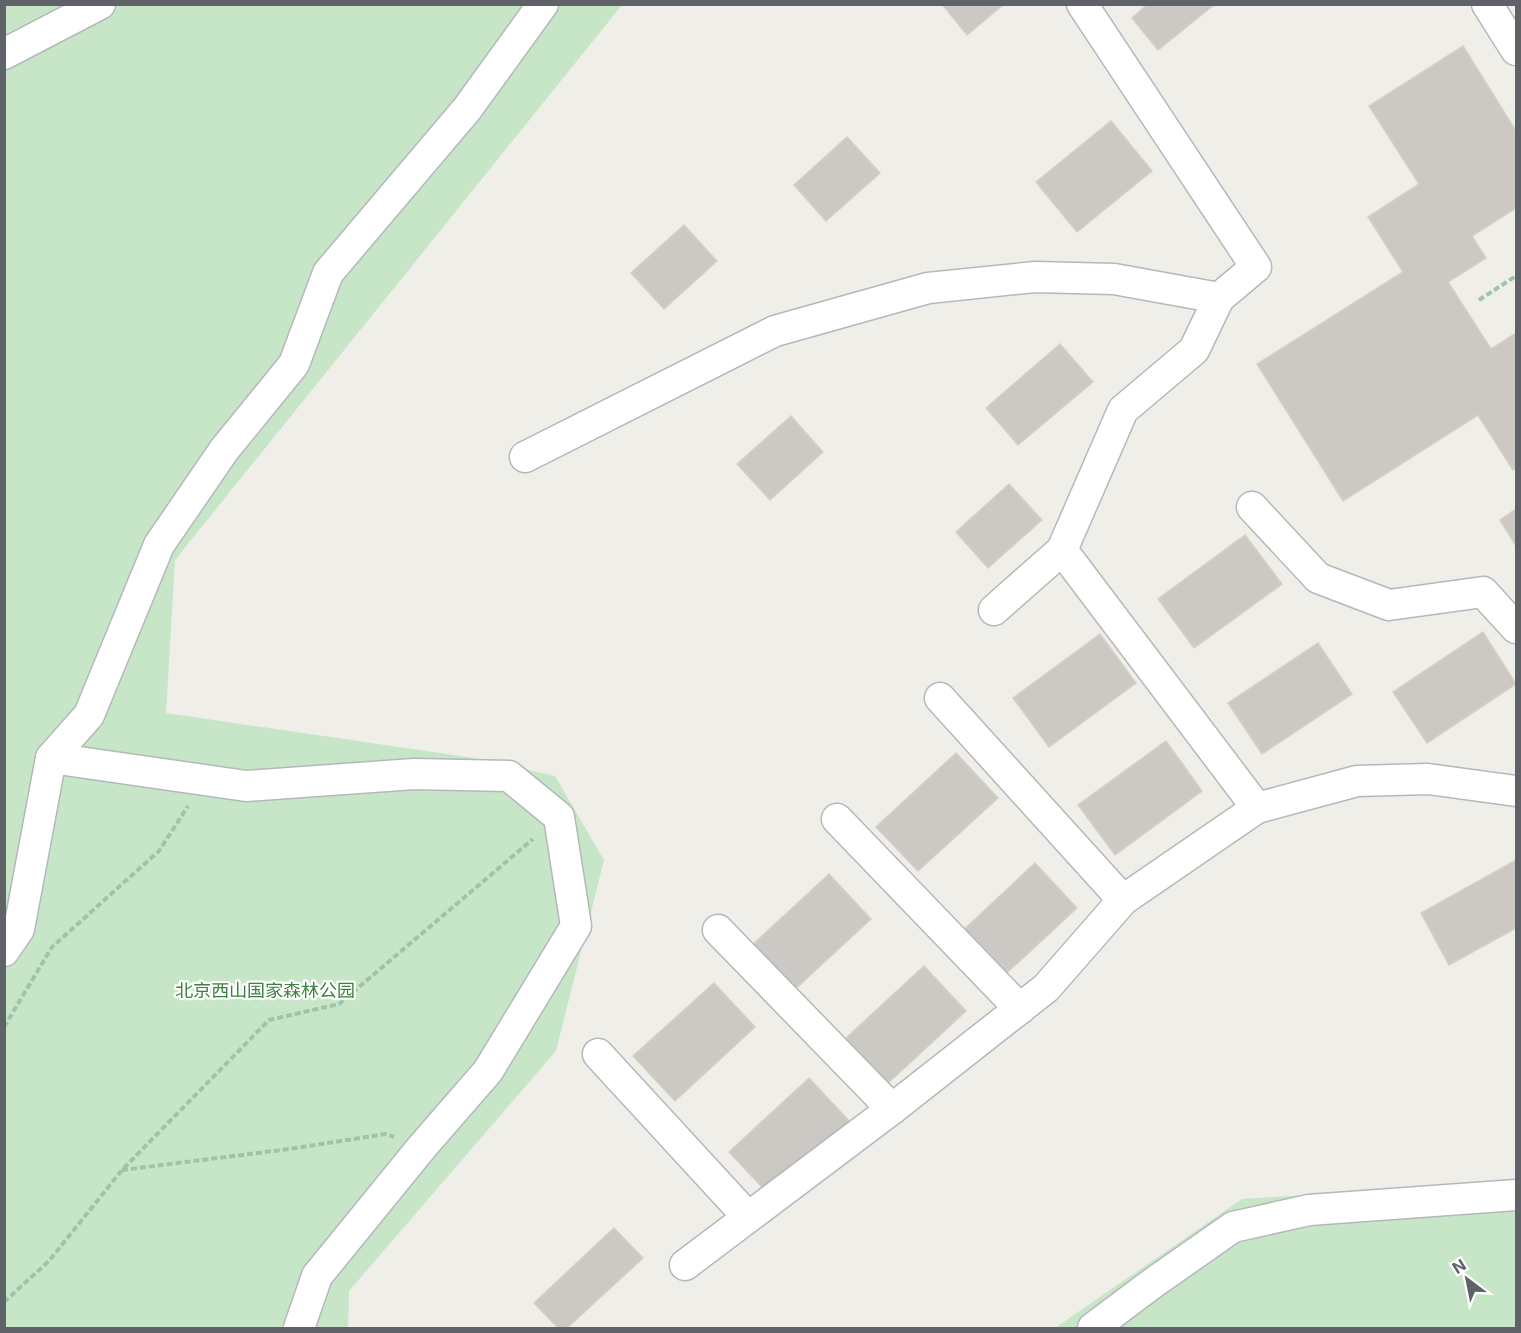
<svg xmlns="http://www.w3.org/2000/svg" width="1521" height="1333" viewBox="0 0 1521 1333" font-family="Inter,'Noto Sans SC',sans-serif">
	<style>
		.green { fill: #c7e6c7 }
		.building { fill: #ccc9c4; stroke: #d5d0c7; stroke-width: 1.5 }
		.lines { fill: none; stroke-linecap: round; stroke-linejoin: round }
		.minor-casing { stroke: #b5b8bb; stroke-width: 33 }
		.path { stroke: #9fc4a9; stroke-width: 4; stroke-dasharray: 6 3; stroke-linecap: butt }
		.minor { stroke: #fff; stroke-width: 30 }
		.labels { text-anchor: middle; dominant-baseline: central; stroke-width: 4.5; stroke-linejoin: round; paint-order: stroke }
		.park-label { font-size: 18px; fill: #3b823e; stroke: #fff }
	</style>
	<rect width="100%" height="100%" fill="#f0eee8"/>
	<g class="green">
		<polygon points="5,5 622,5 175,560 166,713 474,758 555,776 604,860 556,1051 349,1291 348,1328 5,1328"/>
		<polygon points="1516,1181 1516,1328 1055,1328 1242,1199"/>
	</g>
	<g class="building">
		<polygon points="942,4 1004,4 967,35"/>
		<polygon points="1148,4 1215,4 1158,50 1132,18"/>
		<polygon points="1463,46 1516,131 1516,208 1472,236 1486,258 1448,282 1491,349 1516,333 1516,468 1513,470 1478,415 1343,501 1257,364 1403,272 1368,217 1419,184 1369,106"/>
		<polygon points="1111,121 1152,171 1077,232 1036,182"/>
		<polygon points="847,137 880,173 826,221 794,185"/>
		<polygon points="684,225 717,261 664,309 631,273"/>
		<polygon points="1060,344 1093,382 1018,445 986,408"/>
		<polygon points="791,416 823,452 770,500 737,464"/>
		<polygon points="1009,484 1042,520 988,568 956,532"/>
		<polygon points="1516,509 1516,546 1500,520"/>
		<polygon points="1245,535 1282,584 1194,648 1158,599"/>
		<polygon points="1483,632 1516,684 1427,743 1393,692"/>
		<polygon points="1100,634 1136,683 1049,747 1013,698"/>
		<polygon points="1318,643 1352,694 1262,754 1228,703"/>
		<polygon points="1166,741 1202,791 1115,855 1078,805"/>
		<polygon points="956,753 998,798 918,871 876,827"/>
		<polygon points="1516,860 1516,928 1449,965 1421,913"/>
		<polygon points="1035,863 1077,908 997,982 956,937"/>
		<polygon points="829,874 871,919 791,993 749,948"/>
		<polygon points="924,966 966,1011 886,1085 845,1039"/>
		<polygon points="714,983 755,1027 675,1101 633,1056"/>
		<polygon points="809,1078 851,1123 771,1197 729,1152"/>
		<polygon points="614,1228 643,1258 567,1328 558,1328 534,1303"/>
	</g>
	<g class="lines">
		<defs>
			<g id="minor">
				<polyline points="1487,4 1516,50"/>
				<polyline points="4,54 100,4"/>
				<polyline points="525,457 775,331 928,288 1035,277 1114,279 1219,298 1256,267 1082,4"/>
				<polyline points="1252,507 1318,578 1389,605 1483,592 1516,628"/>
				<polyline points="1062,550 1257,808"/>
				<polyline points="994,610 1062,550 1123,410 1194,350 1219,298"/>
				<polyline points="940,698 1123,900"/>
				<polyline points="51,758 89,715 159,545 224,450 294,364 328,273 467,109 543,4"/>
				<polyline points="837,819 1020,1009"/>
				<polyline points="718,930 892,1109"/>
				<polyline points="4,951 19,929 51,758 246,786 414,774 509,776 559,817 576,926 488,1071 422,1147 317,1276 299,1328"/>
				<polyline points="598,1054 748,1217"/>
				<polyline points="685,1265 892,1109 1046,988 1123,900 1257,808 1357,781 1428,779 1516,791"/>
				<polyline points="1093,1328 1153,1283 1233,1227 1309,1210 1516,1195"/>
			</g>
		</defs>
		<use href="#minor" class="minor-casing"/>
		<g class="path">
			<polyline points="1479,300 1516,276"/>
			<polyline points="4,1027 52,947 159,851 188,806"/>
			<polyline points="122,1170 289,1149 386,1134 394,1137"/>
			<polyline points="4,1302 49,1261 122,1170 269,1020 339,1004 533,839"/>
		</g>
		<use href="#minor" class="minor"/>
	</g>
	<g class="labels">
		<g class="park-label">
			<text x="265" y="990">北京西山国家森林公园</text>
		</g>
	</g>
	<rect width="1521" height="1333" fill="none" stroke="#5f6367" stroke-width="12"/>
	<g transform="translate(1467 1279) rotate(328)" stroke="#ffffff" stroke-width="4.5" paint-order="stroke">
	<path d="M0-4.5L10 22L0 15L-10 22Z" fill="#5f6367"/>
	<text y="-9" font-size="16" font-weight="bold" text-anchor="middle" fill="#5f6367">N</text>
	</g>
</svg>
